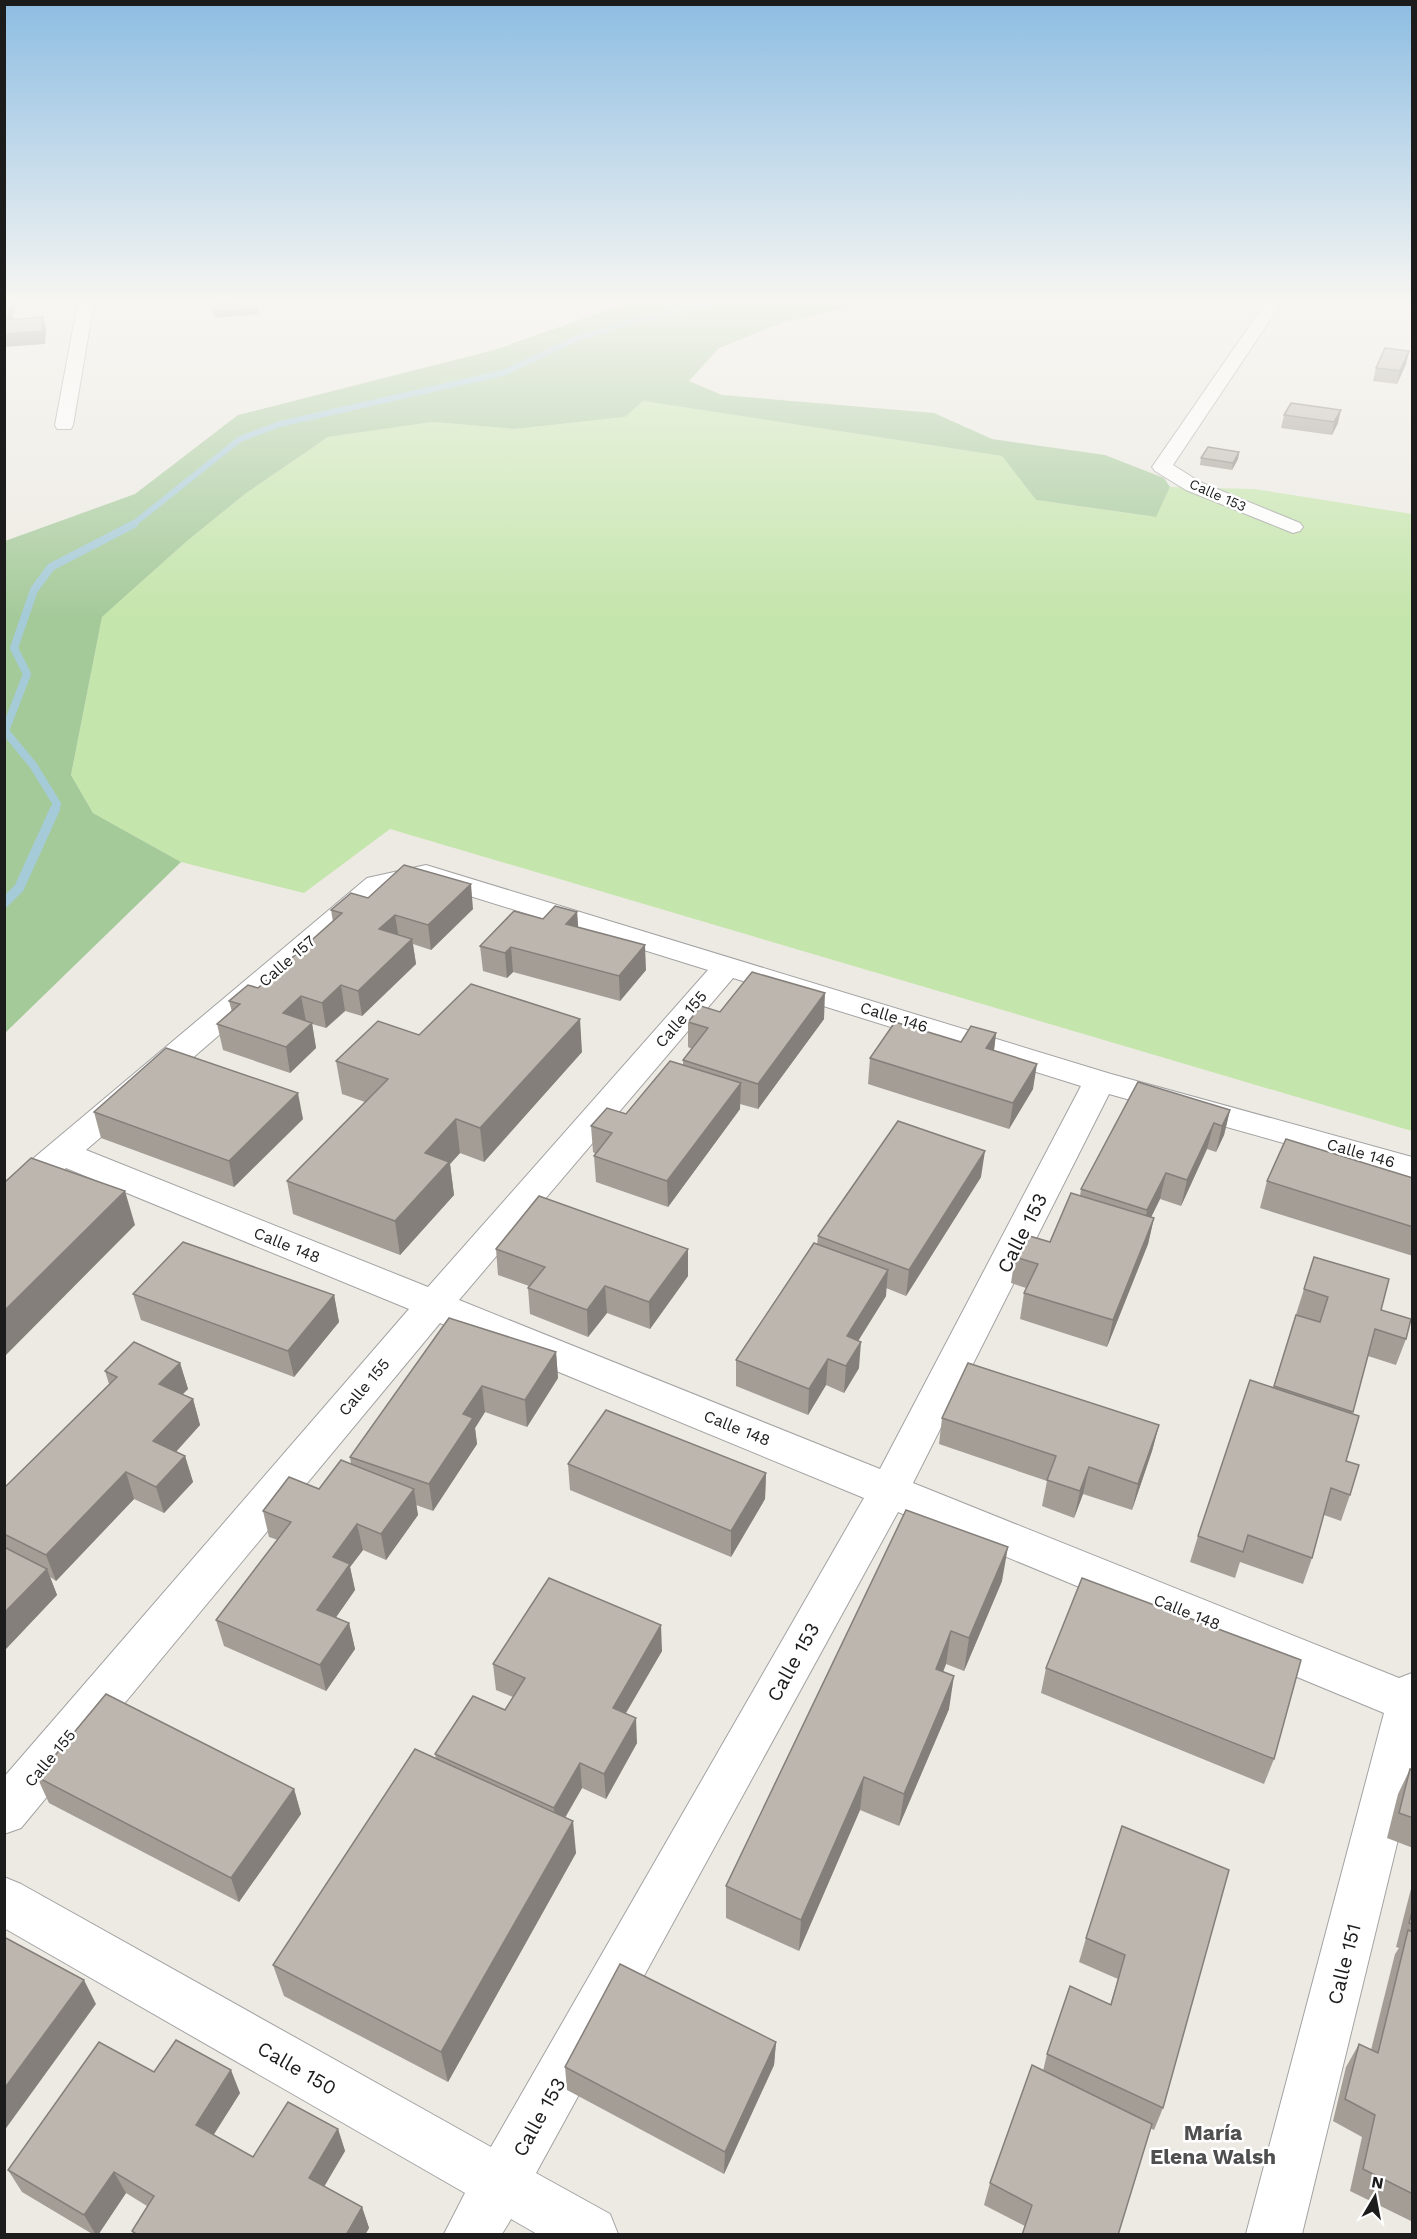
<svg xmlns="http://www.w3.org/2000/svg" width="1417" height="2239" viewBox="0 0 1417 2239" font-family="'Work Sans',sans-serif">
	<style>
		.grass { fill: #c4e5ab }
		.forest { fill: #a5ca9a }
		.lines { fill: none; stroke-linecap: round; stroke-linejoin: round }
		.stream-far2 { stroke: #a5cad8; stroke-width: 6 }
		.stream-far1 { stroke: #a5cad8; stroke-width: 8 }
		.stream { stroke: #a5cad8; stroke-width: 10 }
		.minor-casing { stroke: #a3a3a3; stroke-width: 2 }
		.minor { fill: #fff; fill-rule: evenodd }
		.wall { fill: #a39d96 }
		.shaded-wall { fill: #847f7a }
		.building { fill: #bdb6af; stroke: #847f7a; stroke-width: 1.5 }
		.labels { text-anchor: middle; dominant-baseline: central; stroke-width: 5; stroke-linejoin: round; paint-order: stroke }
		.far-street-label { font-size: 14px; fill: #1c1c1c; stroke: #fff }
		.street-label { font-size: 16px; fill: #1c1c1c; stroke: #fff }
		.near-street-label { font-size: 20px; fill: #1c1c1c; stroke: #fff }
		.near-neighbourhood-label { font-size: 21px; font-weight: bold; fill: #4f4f4f; stroke: #fff }
	</style>
	<rect width="100%" height="100%" fill="#edeae3"/>
	<polygon class="grass" points="643,401 1002,456 1036,500 1155,517 1170,487 1254,489 1412,514 1412,1131 390,829 304,893 181,862 93,813 71,775 102,617 187,541 245,494 328,437 433,422 515,429 625,417"/>
	<polygon class="forest" points="645,302 873,302 781,323 719,348 689,381 722,395 934,413 992,439 1105,455 1164,478 1170,487 1156,517 1036,500 1002,456 643,401 625,417 515,429 433,422 328,437 245,494 187,541 102,617 71,775 93,813 181,862 5,1033 5,541 135,494 238,415 494,350 622,305"/>
	<g class="lines">
		<polyline class="stream-far2" points="131,526 240,439 280,424 503,373 576,339 630,322 714,302"/>
		<polyline class="stream-far1" points="54,811 57,804 33,765 5,731 27,674 14,648 34,590 51,567 134,524"/>
		<polyline class="stream" points="4,903 19,888 55,809"/>
		<defs>
			<g id="minor">
				<polygon points="78,302 94,302 73,425 71,429 57,429 55,425"/>
				<polygon points="1266,302 1282,302 1173,465 1200,482 1300,523 1303,527 1300,531 1293,533 1186,490 1155,471 1152,467"/>
				<path d="M 426,865 L 1111,1074 L 1412,1157 L 1412,1179 L 1109,1094 L 913,1483 L 1399,1678 L 1412,1673 L 1412,1782 L 1302,2234 L 1246,2234 L 1384,1713 L 898,1512 L 536,2173 L 610,2214 L 618,2234 L 537,2234 L 511,2219 L 502,2234 L 444,2234 L 465,2193 L 4,1928 L 4,1877 L 21,1884 L 491,2147 L 864,1498 L 440,1323 L 21,1828 L 4,1834 L 4,1777 L 409,1309 L 66,1168 L 16,1210 L 4,1214 L 4,1183 L 367,878 ZM 425,882 L 708,970 L 428,1287 L 86,1150 L 387,890 ZM 733,978 L 1081,1086 L 880,1469 L 459,1300 Z"/>
			</g>
		</defs>
		<use href="#minor" class="minor-casing"/>
		<use href="#minor" class="minor"/>
	</g>
	<g class="wall">
		<polygon points="1409,351 1406,364 1397,384 1373,381 1376,368"/>
		<polygon points="1291,403 1338,423 1332,435 1281,428 1284,415"/>
		<polygon points="1239,452 1238,459 1232,470 1200,465 1201,458"/>
		<polygon points="368,898 473,909 431,950 413,944 416,964 362,1016 345,1011 326,1028 312,1024 316,1048 290,1073 223,1050 217,1024 232,1012 229,1001 258,988 333,922 331,910"/>
		<polygon points="577,912 578,927 646,970 620,1001 513,972 507,978 483,971 480,946 543,919"/>
		<polygon points="720,1012 824,1019 758,1109 740,1104 740,1109 668,1207 596,1182 594,1156 596,1154 593,1152 591,1126 626,1114 683,1065 683,1060 692,1049 688,1047 688,1022"/>
		<polygon points="996,1033 994,1051 1033,1089 1009,1129 868,1084 870,1058 961,1042"/>
		<polygon points="419,1035 582,1052 484,1162 460,1153 450,1164 454,1195 400,1255 293,1214 287,1181 365,1102 342,1094 336,1061"/>
		<polygon points="1230,1110 1224,1135 1216,1152 1207,1149 1181,1206 1160,1199 1151,1217 1154,1218 1148,1244 1107,1347 1020,1319 1024,1293 1026,1288 1011,1283 1015,1257 1050,1242 1080,1196 1081,1189"/>
		<polygon points="94,1112 303,1119 234,1187 101,1138"/>
		<polygon points="981,1177 906,1296 886,1288 886,1296 858,1341 859,1368 844,1393 826,1385 808,1415 736,1386 736,1360 817,1245 818,1236"/>
		<polygon points="1413,1178 1413,1256 1260,1208 1267,1181"/>
		<polygon points="496,1249 688,1276 650,1329 607,1313 588,1337 530,1314 528,1288 529,1286 498,1275"/>
		<polygon points="1314,1257 1381,1310 1406,1339 1396,1365 1368,1356 1352,1413 1346,1461 1350,1495 1341,1521 1324,1515 1312,1558 1303,1584 1240,1562 1235,1578 1190,1562 1198,1536 1273,1388"/>
		<polygon points="133,1294 334,1295 339,1322 294,1377 141,1320"/>
		<polygon points="449,1318 556,1352 558,1378 527,1427 485,1412 475,1428 477,1444 433,1511 416,1505 418,1515 386,1560 363,1550 350,1567 355,1590 336,1617 349,1623 355,1649 326,1691 224,1646 216,1620 278,1540 269,1537 263,1511 319,1489 351,1464 350,1457"/>
		<polygon points="180,1363 188,1389 182,1394 193,1399 200,1425 176,1452 185,1456 193,1482 164,1513 134,1499 56,1581 50,1577 57,1595 4,1651 4,1488 109,1384 105,1371"/>
		<polygon points="942,1418 1159,1425 1152,1451 1132,1510 1083,1494 1074,1518 1042,1506 1047,1481 939,1444"/>
		<polygon points="568,1464 766,1473 765,1499 731,1557 570,1490"/>
		<polygon points="906,1510 1002,1581 964,1671 946,1664 943,1672 949,1709 899,1826 860,1810 799,1951 726,1918 726,1886"/>
		<polygon points="662,1651 626,1713 637,1743 606,1799 582,1788 565,1818 576,1853 448,2082 284,1996 273,1965 436,1759 435,1754 505,1710 513,1697 496,1690 493,1664"/>
		<polygon points="1046,1668 1274,1759 1264,1784 1041,1693"/>
		<polygon points="1410,1769 1413,1770 1413,1848 1387,1838 1398,1794"/>
		<polygon points="37,1777 294,1789 301,1814 239,1902 49,1803"/>
		<polygon points="1122,1826 1163,2108 1154,2130 1150,2128 1025,2226 984,2205 990,2183 1043,2071 1047,2054 1110,2005 1118,1979 1079,1962 1086,1938"/>
		<polygon points="1413,1881 1413,2222 1350,2191 1362,2137 1333,2121 1346,2067 1359,2044 1371,2050 1395,1954 1399,1948 1396,1947"/>
		<polygon points="776,2042 774,2065 724,2174 567,2090 565,2067"/>
		<polygon points="154,2072 240,2093 213,2135 253,2157 338,2129 345,2151 324,2186 362,2207 369,2228 365,2235 134,2235 132,2231 147,2206 126,2193 98,2235 94,2235 22,2192 8,2170"/>
	</g>
	<g class="shaded-wall">
		<polygon points="12,302 17,302 10,332 7,320"/>
		<polygon points="258,308 259,314 215,318 214,312"/>
		<polygon points="43,317 46,329 45,344 4,347 4,334"/>
		<polygon points="1409,351 1406,364 1397,384 1400,371"/>
		<polygon points="1341,410 1338,423 1332,435 1334,422"/>
		<polygon points="1239,452 1238,459 1232,470 1233,463"/>
		<polygon points="471,884 473,909 431,950 428,925"/>
		<polygon points="577,912 579,937 566,924"/>
		<polygon points="395,915 399,939 379,929"/>
		<polygon points="412,939 416,964 362,1016 358,991"/>
		<polygon points="645,945 646,970 620,1001 619,976"/>
		<polygon points="511,947 513,972 507,978 505,953"/>
		<polygon points="341,985 345,1011 326,1028 322,1003"/>
		<polygon points="825,993 824,1019 758,1109 758,1084"/>
		<polygon points="301,996 306,1021 283,1013"/>
		<polygon points="580,1019 582,1052 484,1162 480,1128"/>
		<polygon points="312,1023 316,1048 290,1073 286,1047"/>
		<polygon points="996,1033 993,1058 986,1048"/>
		<polygon points="1037,1064 1033,1089 1009,1129 1013,1103"/>
		<polygon points="741,1083 740,1109 668,1207 667,1181"/>
		<polygon points="298,1093 303,1119 234,1187 229,1161"/>
		<polygon points="1230,1110 1224,1135 1216,1152 1222,1126"/>
		<polygon points="456,1119 460,1153 450,1164 454,1195 400,1255 395,1221 425,1153"/>
		<polygon points="1214,1123 1207,1149 1181,1206 1187,1180"/>
		<polygon points="985,1151 981,1177 906,1296 909,1270"/>
		<polygon points="1166,1173 1160,1199 1142,1236 1147,1210"/>
		<polygon points="125,1191 135,1225 4,1357 4,1311"/>
		<polygon points="1154,1218 1148,1244 1107,1347 1113,1320"/>
		<polygon points="688,1249 688,1276 650,1329 649,1302"/>
		<polygon points="888,1270 886,1296 845,1362 847,1336"/>
		<polygon points="605,1286 607,1313 588,1337 587,1310"/>
		<polygon points="334,1295 339,1322 294,1377 288,1351"/>
		<polygon points="861,1342 859,1368 844,1393 846,1366"/>
		<polygon points="556,1352 558,1378 527,1427 525,1400"/>
		<polygon points="828,1359 826,1385 808,1415 809,1389"/>
		<polygon points="180,1363 188,1389 167,1410 159,1384"/>
		<polygon points="482,1386 485,1412 475,1428 477,1444 433,1511 429,1484 463,1414"/>
		<polygon points="193,1399 200,1425 161,1468 153,1441"/>
		<polygon points="1159,1425 1152,1451 1132,1510 1138,1484"/>
		<polygon points="185,1456 193,1482 164,1513 156,1487"/>
		<polygon points="1089,1467 1083,1494 1074,1518 1080,1491"/>
		<polygon points="126,1472 134,1499 56,1581 46,1555"/>
		<polygon points="766,1473 765,1499 731,1557 731,1531"/>
		<polygon points="414,1489 418,1515 386,1560 381,1534"/>
		<polygon points="357,1524 363,1550 350,1567 355,1590 323,1636 317,1610 333,1557"/>
		<polygon points="1008,1547 1002,1581 964,1671 969,1638"/>
		<polygon points="47,1569 57,1595 4,1651 4,1613"/>
		<polygon points="349,1623 355,1649 326,1691 320,1665"/>
		<polygon points="661,1625 662,1651 614,1733 613,1708"/>
		<polygon points="951,1631 946,1664 931,1702 936,1669"/>
		<polygon points="954,1676 949,1709 899,1826 904,1794"/>
		<polygon points="636,1718 637,1743 606,1799 604,1774"/>
		<polygon points="580,1763 582,1788 556,1833 554,1808"/>
		<polygon points="864,1777 860,1810 799,1951 801,1920"/>
		<polygon points="294,1789 301,1814 239,1902 231,1878"/>
		<polygon points="573,1821 576,1853 448,2082 441,2052"/>
		<polygon points="84,1980 96,2004 4,2131 4,2089"/>
		<polygon points="776,2042 774,2065 724,2174 725,2152"/>
		<polygon points="231,2070 240,2093 206,2147 196,2125"/>
		<polygon points="338,2129 345,2151 317,2199 309,2178"/>
		<polygon points="114,2172 126,2193 98,2235 96,2235 84,2215"/>
		<polygon points="362,2207 369,2228 365,2235 346,2235"/>
	</g>
	<g class="building">
		<polygon points="4,302 12,302 7,320 43,317 42,331 4,334"/>
		<polygon points="234,302 256,302 258,308 214,312 212,304"/>
		<polygon points="1385,348 1409,351 1400,371 1376,368"/>
		<polygon points="1291,403 1341,410 1334,422 1284,415"/>
		<polygon points="1208,447 1239,452 1233,463 1201,458"/>
		<polygon points="404,865 471,884 428,925 395,915 379,929 412,939 358,991 341,985 322,1003 301,996 283,1013 312,1023 286,1047 217,1024 240,1004 229,1001 248,985 258,988 342,913 331,910 351,893 368,898"/>
		<polygon points="555,906 577,912 566,924 645,945 619,976 511,947 505,953 480,946 514,911 543,919"/>
		<polygon points="752,972 825,993 758,1084 683,1060 708,1028 688,1022 701,1006 720,1012"/>
		<polygon points="471,984 580,1019 480,1128 456,1119 425,1153 449,1162 395,1221 287,1181 388,1079 336,1061 378,1021 419,1035"/>
		<polygon points="895,1022 961,1042 971,1026 996,1033 986,1048 1037,1064 1013,1103 870,1058"/>
		<polygon points="166,1048 298,1093 229,1161 94,1112"/>
		<polygon points="670,1061 741,1083 667,1181 594,1156 612,1133 591,1126 607,1108 626,1114"/>
		<polygon points="1138,1082 1230,1110 1222,1126 1214,1123 1187,1180 1166,1173 1147,1210 1081,1189"/>
		<polygon points="898,1121 985,1151 909,1270 818,1236"/>
		<polygon points="1286,1139 1413,1178 1413,1227 1267,1181"/>
		<polygon points="31,1158 125,1191 4,1311 4,1183"/>
		<polygon points="1071,1193 1154,1218 1113,1320 1024,1293 1038,1264 1015,1257 1026,1235 1050,1242"/>
		<polygon points="539,1196 688,1249 649,1302 605,1286 587,1310 528,1288 545,1267 496,1249"/>
		<polygon points="183,1242 334,1295 288,1351 133,1294"/>
		<polygon points="814,1243 888,1270 847,1336 861,1342 846,1366 828,1359 809,1389 736,1360"/>
		<polygon points="1314,1257 1389,1279 1381,1310 1411,1319 1406,1339 1375,1329 1353,1412 1274,1386 1296,1315 1320,1322 1328,1297 1304,1289"/>
		<polygon points="449,1318 556,1352 525,1400 482,1386 463,1414 473,1418 429,1484 350,1457"/>
		<polygon points="134,1342 180,1363 159,1384 193,1399 153,1441 185,1456 156,1487 126,1472 46,1555 4,1534 4,1488 117,1377 105,1371"/>
		<polygon points="968,1363 1159,1425 1138,1484 1089,1467 1080,1491 1047,1480 1056,1456 942,1418"/>
		<polygon points="1250,1380 1359,1416 1346,1461 1359,1465 1350,1495 1331,1488 1312,1558 1248,1535 1243,1552 1198,1536"/>
		<polygon points="606,1410 766,1473 731,1531 568,1464"/>
		<polygon points="341,1460 414,1489 381,1534 357,1524 333,1557 350,1564 317,1610 349,1623 320,1665 216,1620 291,1522 263,1511 289,1477 319,1489"/>
		<polygon points="906,1510 1008,1547 969,1638 951,1631 936,1669 954,1676 904,1794 864,1777 801,1920 726,1886"/>
		<polygon points="4,1547 47,1569 4,1613"/>
		<polygon points="549,1578 661,1625 613,1708 636,1718 604,1774 580,1763 554,1808 435,1754 473,1696 505,1710 525,1678 493,1664"/>
		<polygon points="1082,1578 1301,1660 1274,1759 1046,1668"/>
		<polygon points="106,1694 294,1789 231,1878 37,1777"/>
		<polygon points="415,1749 573,1821 441,2052 273,1965"/>
		<polygon points="1410,1769 1413,1770 1413,1818 1399,1813"/>
		<polygon points="1122,1826 1229,1870 1163,2108 1047,2054 1070,1986 1111,2005 1125,1955 1086,1938"/>
		<polygon points="1413,1908 1413,1924 1409,1923"/>
		<polygon points="1408,1930 1413,1932 1413,2194 1363,2169 1375,2115 1345,2099 1359,2044 1378,2053"/>
		<polygon points="4,1937 84,1980 4,2089"/>
		<polygon points="620,1964 776,2042 725,2152 565,2067"/>
		<polygon points="176,2040 231,2070 196,2125 253,2157 288,2102 338,2129 309,2178 362,2207 346,2235 138,2235 132,2231 154,2196 114,2172 84,2215 8,2170 99,2042 154,2072"/>
		<polygon points="1032,2065 1152,2124 1118,2235 1022,2235 1032,2205 990,2183"/>
	</g>
	<linearGradient id="sky" x2="0" y2="1"><stop stop-color="#8dbde2"/><stop offset="0.49" stop-color="#f7f6f2"/><stop offset="1" stop-color="#f7f6f2" stop-opacity="0"/></linearGradient>
	<rect width="1417" height="616" fill="url(#sky)"/>
	<g class="labels">
		<g class="far-street-label">
			<text transform="translate(1218 495) rotate(24)">Calle 153</text>
		</g>
		<g class="street-label">
			<text transform="translate(287 961) rotate(-41)">Calle 157</text>
			<text transform="translate(894 1017) rotate(17)">Calle 146</text>
			<text transform="translate(681 1019) rotate(-49)">Calle 155</text>
			<text transform="translate(1361 1153) rotate(16)">Calle 146</text>
			<text transform="translate(287 1245) rotate(22)">Calle 148</text>
			<text transform="translate(364 1387) rotate(-50)">Calle 155</text>
			<text transform="translate(737 1428) rotate(22)">Calle 148</text>
			<text transform="translate(1187 1612) rotate(22)">Calle 148</text>
			<text transform="translate(50 1758) rotate(-50)">Calle 155</text>
		</g>
		<g class="near-street-label">
			<text transform="translate(1022 1233) rotate(-63)">Calle 153</text>
			<text transform="translate(793 1662) rotate(-61)">Calle 153</text>
			<text transform="translate(1344 1964) rotate(-76)">Calle 151</text>
			<text transform="translate(297 2068) rotate(30)">Calle 150</text>
			<text transform="translate(539 2117) rotate(-61)">Calle 153</text>
		</g>
		<g class="near-neighbourhood-label">
			<text x="1213" y="2132">María<tspan x="1213" dy="24">Elena Walsh</tspan></text>
		</g>
	</g>
	<rect width="1417" height="2239" fill="none" stroke="#1c1c1c" stroke-width="12"/>
	<g transform="translate(1375 2197) rotate(10)" stroke="#ffffff" stroke-width="4.5" paint-order="stroke">
	<path d="M0-4.5L10 22L0 15L-10 22Z" fill="#1c1c1c"/>
	<text y="-9" font-size="16" font-weight="bold" text-anchor="middle" fill="#1c1c1c">N</text>
	</g>
</svg>
